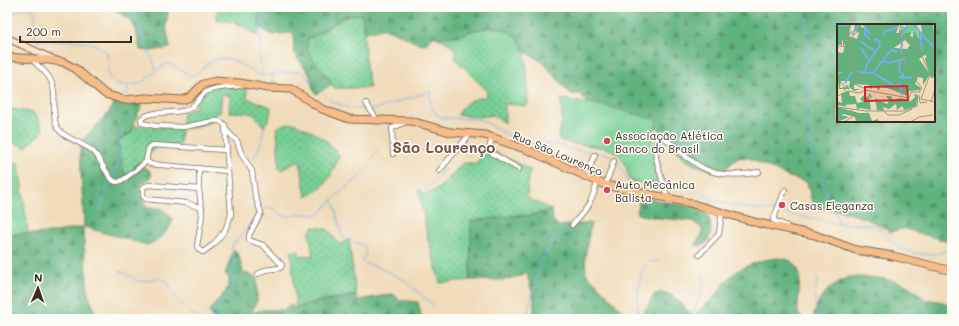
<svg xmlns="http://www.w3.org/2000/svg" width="959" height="326" viewBox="0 0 959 326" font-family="Mali,sans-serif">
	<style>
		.grass { fill: url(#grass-dots); stroke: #597c5a }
		.forest { fill: url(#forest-firs); stroke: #4e6e4e; fill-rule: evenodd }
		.garden { fill: #77cf95; stroke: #597c5a }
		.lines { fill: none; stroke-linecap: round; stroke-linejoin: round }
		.stream { stroke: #78afe7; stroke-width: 1 }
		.street-casing { stroke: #7a6855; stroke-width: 6 }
		.secondary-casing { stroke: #7a6855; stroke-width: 8 }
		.primary-casing { stroke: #7a6855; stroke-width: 9 }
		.street { stroke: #fff; stroke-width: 4.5 }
		.secondary { stroke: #fce5cf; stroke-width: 6 }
		.primary { stroke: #f7bd88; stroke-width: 7 }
		.poi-dot { fill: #d1495b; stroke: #fdfcf7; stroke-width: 1.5 }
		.labels { text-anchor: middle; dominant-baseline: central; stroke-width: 3; stroke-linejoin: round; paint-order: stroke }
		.poi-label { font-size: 11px; fill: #3b2a1e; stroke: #fdfcf7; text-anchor: start }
		.street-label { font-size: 11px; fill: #3b2a1e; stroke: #fdfcf7 }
		.district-label { font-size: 15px; font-weight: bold; fill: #755649; stroke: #fdfcf7 }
		.inset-river { fill: none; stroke: #78afe7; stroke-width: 2 }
		.inset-road { fill: none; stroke: #a8947c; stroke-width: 1 }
		.view { fill: #d62828; fill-opacity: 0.15; stroke: #d62828; stroke-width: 2 }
		.inset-edge { fill: none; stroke: #3b2a1e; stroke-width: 2 }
	</style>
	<defs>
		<pattern id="grass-dots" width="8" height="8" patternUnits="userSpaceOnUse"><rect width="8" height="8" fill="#77cf95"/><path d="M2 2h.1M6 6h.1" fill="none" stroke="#63a879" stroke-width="1.8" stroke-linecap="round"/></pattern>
		<pattern id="forest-firs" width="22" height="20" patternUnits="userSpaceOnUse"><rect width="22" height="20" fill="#61b27e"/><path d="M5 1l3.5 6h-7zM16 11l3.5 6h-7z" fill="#519167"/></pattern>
	</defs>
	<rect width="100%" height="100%" fill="#fdfcf7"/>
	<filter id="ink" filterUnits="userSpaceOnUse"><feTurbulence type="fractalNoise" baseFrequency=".025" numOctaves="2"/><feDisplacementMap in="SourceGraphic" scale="8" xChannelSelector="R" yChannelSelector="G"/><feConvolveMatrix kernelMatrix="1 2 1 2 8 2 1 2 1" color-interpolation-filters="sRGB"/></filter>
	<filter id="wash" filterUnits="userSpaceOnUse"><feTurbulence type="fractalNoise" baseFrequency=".012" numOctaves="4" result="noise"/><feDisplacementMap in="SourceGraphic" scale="16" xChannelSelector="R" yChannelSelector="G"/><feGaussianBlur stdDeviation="0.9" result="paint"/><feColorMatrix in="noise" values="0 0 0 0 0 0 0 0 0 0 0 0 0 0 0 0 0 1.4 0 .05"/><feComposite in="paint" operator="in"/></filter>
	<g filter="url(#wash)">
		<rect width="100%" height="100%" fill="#f0dbba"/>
		<g class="grass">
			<path d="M 217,7 L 258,7 L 260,27 L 257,36 C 245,26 233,20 217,21 Z"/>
			<path d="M 357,14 L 362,15 L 363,17 L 366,67 L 370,88 L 334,88 C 328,69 309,64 306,43 L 308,38 C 327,33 335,17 357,14 Z"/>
			<path d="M 490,27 C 534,29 526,71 528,103 L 527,106 L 505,104 L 505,123 L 493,115 L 479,117 L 458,115 C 464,102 471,99 485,97 L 487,94 L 486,90 L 455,59 C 459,46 446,42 436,37 L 465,34 L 471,31 Z"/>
			<path d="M 214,83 L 247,87 L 247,98 L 271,107 L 270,116 L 264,127 C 252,109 249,113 229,112 L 230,96 L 222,94 L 220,113 L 215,113 L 215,121 L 193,128 L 181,128 L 180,145 L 157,147 L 136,165 L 128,176 L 124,174 L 118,141 L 131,133 L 134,126 L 181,128 L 183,113 L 196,107 L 192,100 L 205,86 Z"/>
			<polygon points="7,108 34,113 35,117 37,117 43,131 25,148 19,144 7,141"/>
			<path d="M 294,123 C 311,131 330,139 339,156 C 331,176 327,187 306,197 L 300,160 L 281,170 L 279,169 L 277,128 L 284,124 Z"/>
			<path d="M 480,145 L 531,170 L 528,177 L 527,198 L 552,210 L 528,216 L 521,215 L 472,221 L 470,280 L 440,283 L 428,239 L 418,189 L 424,194 C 443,191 451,174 463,163 L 477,163 L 481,156 Z"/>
			<polygon points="7,162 19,163 28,233 7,234"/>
			<path d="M 314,227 C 335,229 327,231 338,243 L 342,244 L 349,239 L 356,295 L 312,302 L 296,308 L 291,252 L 298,250 L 300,256 L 313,255 L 309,232 Z"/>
		</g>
		<g class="forest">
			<polygon points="109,7 169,7 166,25 170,48 150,51 140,50 136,30 130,20"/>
			<path d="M 258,7 L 952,7 L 952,243 L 906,229 C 900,228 895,232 889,232 C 877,219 831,207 813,207 L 807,182 L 789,177 L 747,157 L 738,158 L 722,171 L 713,171 L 692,164 L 683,158 L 667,138 L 655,125 L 590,105 L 579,94 L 570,94 L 543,62 L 525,52 C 516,28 498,24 474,30 C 470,31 467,34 463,35 C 453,37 442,37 431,37 L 427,43 L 421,45 C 399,36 391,23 365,33 L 362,15 C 339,11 328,33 308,38 C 301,54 325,71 332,84 L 316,94 C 310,87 313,81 309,74 C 305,66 297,60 294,51 C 292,45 295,40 294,35 L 291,33 L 272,35 L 260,27 ZM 838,25 L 934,25 L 934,121 L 838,121 Z"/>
			<path d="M 115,101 L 141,101 L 143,103 L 138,113 L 131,133 L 118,141 C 121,150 120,172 128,176 L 138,163 L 149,170 L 152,175 C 149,180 144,181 142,185 C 139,191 143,203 148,208 L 161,208 L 173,219 C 171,230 158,242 147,245 L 84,227 L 80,153 L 81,142 L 109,112 Z"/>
			<path d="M 640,197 L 704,209 C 711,217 713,231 708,241 L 701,246 L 694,245 L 702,235 L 702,228 L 692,221 L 658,218 L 637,214 Z"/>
			<polygon points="552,210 553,221 559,226 591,223 585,257 586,273 630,319 537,319 534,315 534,298 527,274 504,280 470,280 471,221 521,215 528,216"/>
			<polygon points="83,227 88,294 94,309 95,319 7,319 7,234 50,233"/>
			<path d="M 234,249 L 239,256 L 243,272 L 257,278 L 257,301 L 251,313 L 263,310 L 283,310 L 289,305 L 296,308 C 315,301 335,300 356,295 L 358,300 L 394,294 L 399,300 L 418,302 L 422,319 L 213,319 L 209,311 L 226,291 L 229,285 L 229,277 L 225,274 Z"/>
			<path d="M 778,258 C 811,259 796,292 798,313 L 804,319 L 640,319 L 654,295 C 670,285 684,308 694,317 C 699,309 704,307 709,302 C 717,295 722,286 729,278 C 740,266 762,259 778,258 Z"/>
			<path d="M 849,277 C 875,277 906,277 924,299 C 934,301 944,300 952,307 L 952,319 L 813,319 C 817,297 829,285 849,277 Z"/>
		</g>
		<path class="garden" d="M 561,99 L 606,106 L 657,120 L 652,142 L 661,182 L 648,184 L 631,181 C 627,174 626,163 621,157 C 608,141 576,149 558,139 L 562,120 Z"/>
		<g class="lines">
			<g class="stream">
				<polyline points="134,7 138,25 156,69"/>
				<polyline points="260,7 261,48 260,59 262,76"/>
				<polyline points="806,7 811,156 840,224"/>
				<path d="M 7,20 L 19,9 L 32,8 C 40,17 30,30 36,40 C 57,44 87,35 105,51 C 110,55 107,66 108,72 C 108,78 112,81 117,83 C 138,93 151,73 168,63 L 192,76 C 200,74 205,64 213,61 C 233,52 246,71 262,76 L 301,71 L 332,102 L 352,109 L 367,109"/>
				<polyline points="271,85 273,76"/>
				<polyline points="127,96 128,88"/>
				<polyline points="372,109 377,109 430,91 431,107 438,115 443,118 476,119 483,121 514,138 538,144 556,144 574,150 607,154 619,162 629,184 632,187 661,187"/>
				<polyline points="252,160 260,146 264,128"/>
				<polyline points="113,176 120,157 123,130"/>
				<polyline points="666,185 676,184 689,185 713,200 744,208 776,211"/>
				<polyline points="425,191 444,169"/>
				<polyline points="333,200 343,238 365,246 366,254 362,261 364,263 378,267 404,280 433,305"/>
				<path d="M 263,210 C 273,202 276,214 285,216 C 291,217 296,214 301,214 C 307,214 312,215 318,215 L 339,193 L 359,178 L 378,151"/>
				<polyline points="100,211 109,183"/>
				<path d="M 779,212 L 840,224 L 874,225 C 883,229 888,238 895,244 C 908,256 936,257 952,249"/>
				<polyline points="844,229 847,224"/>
				<polyline points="120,271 140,282 158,278 167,281 177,300 192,314 201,319"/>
				<polyline points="18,295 32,319"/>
				<polyline points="691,318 704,287 703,273"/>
				<path d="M 209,319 C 214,304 231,296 235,280 C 239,268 230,258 232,246 L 255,218"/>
				<polyline points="526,319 541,261 551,244 570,230"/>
				<path d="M 637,319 C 639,301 635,274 650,261 L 658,262"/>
				<polyline points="816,319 815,293 818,278"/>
			</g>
		</g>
	</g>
	<g filter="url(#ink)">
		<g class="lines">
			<defs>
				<g id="street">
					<path d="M 32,59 C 37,66 46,71 50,79 C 59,94 50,112 57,127 C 61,137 86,144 94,152 C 101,159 109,182 117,182 C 124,182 140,166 147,161"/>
					<polyline points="366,103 377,120"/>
					<polyline points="225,129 237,141 242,155 252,171 255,195 261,213 249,235 249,240 263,245 282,265 280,268 265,270 258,274"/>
					<polyline points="492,137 490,145 493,154 519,169"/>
					<polyline points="225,150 153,145 149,147 146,160 150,164 227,171"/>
					<polyline points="393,154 392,128 404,123"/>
					<path d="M 199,169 L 199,189 L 202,216 L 197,246 L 199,250 L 203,252 L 214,244 L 225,230 L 231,215 L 225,125 L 220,121 L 213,121 L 184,127 L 156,126 L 142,123 L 141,119 C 152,109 172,115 186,110 C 196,107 198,98 206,92 C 216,86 232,88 243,85"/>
					<polyline points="439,171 471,133"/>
					<polyline points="586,177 595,155"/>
					<polyline points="605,185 614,161"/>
					<polyline points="199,189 150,185 145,186 143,188 143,196 146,199 186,203 202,208"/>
					<polyline points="785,190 773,220 787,226"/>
					<path d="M 667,198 C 665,182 648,150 659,137 L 665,138 C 698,168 712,181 759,172"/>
					<path d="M 572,225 C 586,210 593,202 597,182"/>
					<polyline points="699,255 719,234 722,212"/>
				</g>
				<polyline id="secondary" points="7,38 55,60"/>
				<polyline id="primary" points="7,57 49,60 63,62 76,69 105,94 124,100 146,98 183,100 190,97 203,84 215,81 240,83 267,88 291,89 322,109 349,119 411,121 450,132 485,135 528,150 605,185 686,202 758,223 815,235 856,250 893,256 952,271"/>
			</defs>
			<use href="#street" class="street-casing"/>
			<use href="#secondary" class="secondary-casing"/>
			<use href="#primary" class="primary-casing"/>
			<use href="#street" class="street"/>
			<use href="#secondary" class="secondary"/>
			<use href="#primary" class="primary"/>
		</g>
	</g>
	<g class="poi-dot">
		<circle cx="607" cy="141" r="4"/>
		<circle cx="607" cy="190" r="4"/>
		<circle cx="782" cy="205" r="4"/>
	</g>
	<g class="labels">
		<g class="poi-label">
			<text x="615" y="135">Associação Atlética<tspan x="615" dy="13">Banco do Brasil</tspan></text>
			<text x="615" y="184">Auto Mecânica<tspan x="615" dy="13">Balista</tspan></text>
			<text x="790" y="205">Casas Eleganza</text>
		</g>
		<g class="street-label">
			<text transform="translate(558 153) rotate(23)">Rua São Lourenço</text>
		</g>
		<g class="district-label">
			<text x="444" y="147">São Lourenço</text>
		</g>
	</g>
	<g transform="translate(837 24)">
		<rect width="98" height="98" fill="#f0dbba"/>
		<path d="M 64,0 L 67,3 L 78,0 L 82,15 L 77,9 L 76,12 L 75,7 L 65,10 Z" fill="#77cf95"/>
		<path d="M 0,0 L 25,0 L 24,3 L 27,4 L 27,0 L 62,1 L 59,9 L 62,9 L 66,3 L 65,10 L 75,7 L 73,12 L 76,13 L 77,8 L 82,15 L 81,6 L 77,2 L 78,1 L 85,9 L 84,0 L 96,0 L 97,9 L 98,4 L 98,53 L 94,54 L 88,35 L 90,32 L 88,31 L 82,35 L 93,50 L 86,61 L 86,54 L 81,53 L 78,60 L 84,64 L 83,66 L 72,67 L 71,72 L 50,64 L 43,63 L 42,67 L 37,61 L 34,65 L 32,61 L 17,60 L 17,65 L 23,65 L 17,67 L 12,63 L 13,57 L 4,57 L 3,64 L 9,63 L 9,60 L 13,65 L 2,65 L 0,50 L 6,48 L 0,49 L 0,28 L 6,29 L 8,21 L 5,15 L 5,21 L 0,21 ZM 14,1 L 18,1 L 17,6 L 22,9 L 20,15 L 12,12 L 16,6 L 12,9 ZM 68,16 L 73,21 L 70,25 L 57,24 ZM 12,67 L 13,72 L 18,72 L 20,79 L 26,78 L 23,75 L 26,72 L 32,73 L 32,69 L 34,71 L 35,74 L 32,73 L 34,86 L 23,84 L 20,86 L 19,80 L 8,81 L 10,83 L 0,81 L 0,77 L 5,79 L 4,70 ZM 77,70 L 81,71 L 79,82 L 67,86 L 65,82 L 60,86 L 59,80 L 52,85 L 46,83 L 47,87 L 40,86 L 38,74 L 50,80 L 52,77 L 49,72 L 54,72 L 56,76 L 63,74 L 74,77 L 78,73 ZM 0,83 L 22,89 L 32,89 L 35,97 L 41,95 L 42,98 L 19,98 L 18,93 L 7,90 L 4,91 L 12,93 L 0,98 Z" fill="#61b27e" fill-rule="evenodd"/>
		<path class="inset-river" d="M 26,0 L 33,11M 78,0 L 83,9 L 85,27M 0,2 L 17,0M 28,3 L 28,11 L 33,15M 83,9 L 98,24M 15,11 L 22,0M 46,12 L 49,7 L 61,3M 64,13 L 71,0M 23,17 L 38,27M 24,24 L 32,36M 64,30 L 65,17M 47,37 L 52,39 L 68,35M 63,38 L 62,45 L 67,53M 28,47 L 30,40 L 43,22 L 42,17 L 37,15M 22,48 L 36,49 L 58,62 L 63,60 L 65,71M 36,49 L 54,26 L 61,28M 62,53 L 75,54M 8,59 L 15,48"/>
		<path class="inset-road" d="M 64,0 L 61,15 L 77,14 L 93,50 L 84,75 L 98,78M 11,8 L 9,11 L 15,19 L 15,27M 15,19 L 16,12 L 21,7 L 19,6 L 25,0M 0,23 L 6,22 L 14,27 L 16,42 L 23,51 L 21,58 L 17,60 L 29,65M 7,23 L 6,15 L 10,13M 70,25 L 66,31 L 69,35 L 66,43 L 73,48 L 75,45 L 81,53 L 77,54 L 85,64 L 82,68M 0,55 L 7,61 L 8,67M 82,71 L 83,79 L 90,78M 0,72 L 11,67 L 22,69 L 28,66 L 72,74 L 74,68 L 84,68M 94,78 L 98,65M 0,83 L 29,87 L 67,87 L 80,82 L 81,72M 47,87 L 51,91 L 62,91 L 75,85M 75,97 L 82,93 L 96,91M 7,98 L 15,93 L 15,86"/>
		<path class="view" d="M 70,62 L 71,76 L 28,77 L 28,63 Z"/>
		<rect width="98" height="98" class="inset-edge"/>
	</g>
	<rect width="959" height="326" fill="none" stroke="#fdfcf7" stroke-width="24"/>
	<g transform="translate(38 288) rotate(2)" stroke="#fdfcf7" stroke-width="3" paint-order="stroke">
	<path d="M0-3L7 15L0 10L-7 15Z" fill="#3b2a1e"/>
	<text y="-6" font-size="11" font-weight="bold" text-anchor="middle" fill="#3b2a1e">N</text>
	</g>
	<path d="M20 36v6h111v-6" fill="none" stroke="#3b2a1e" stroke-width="2"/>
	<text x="26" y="36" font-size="12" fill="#3b2a1e" stroke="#fdfcf7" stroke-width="3" paint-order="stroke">200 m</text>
</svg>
